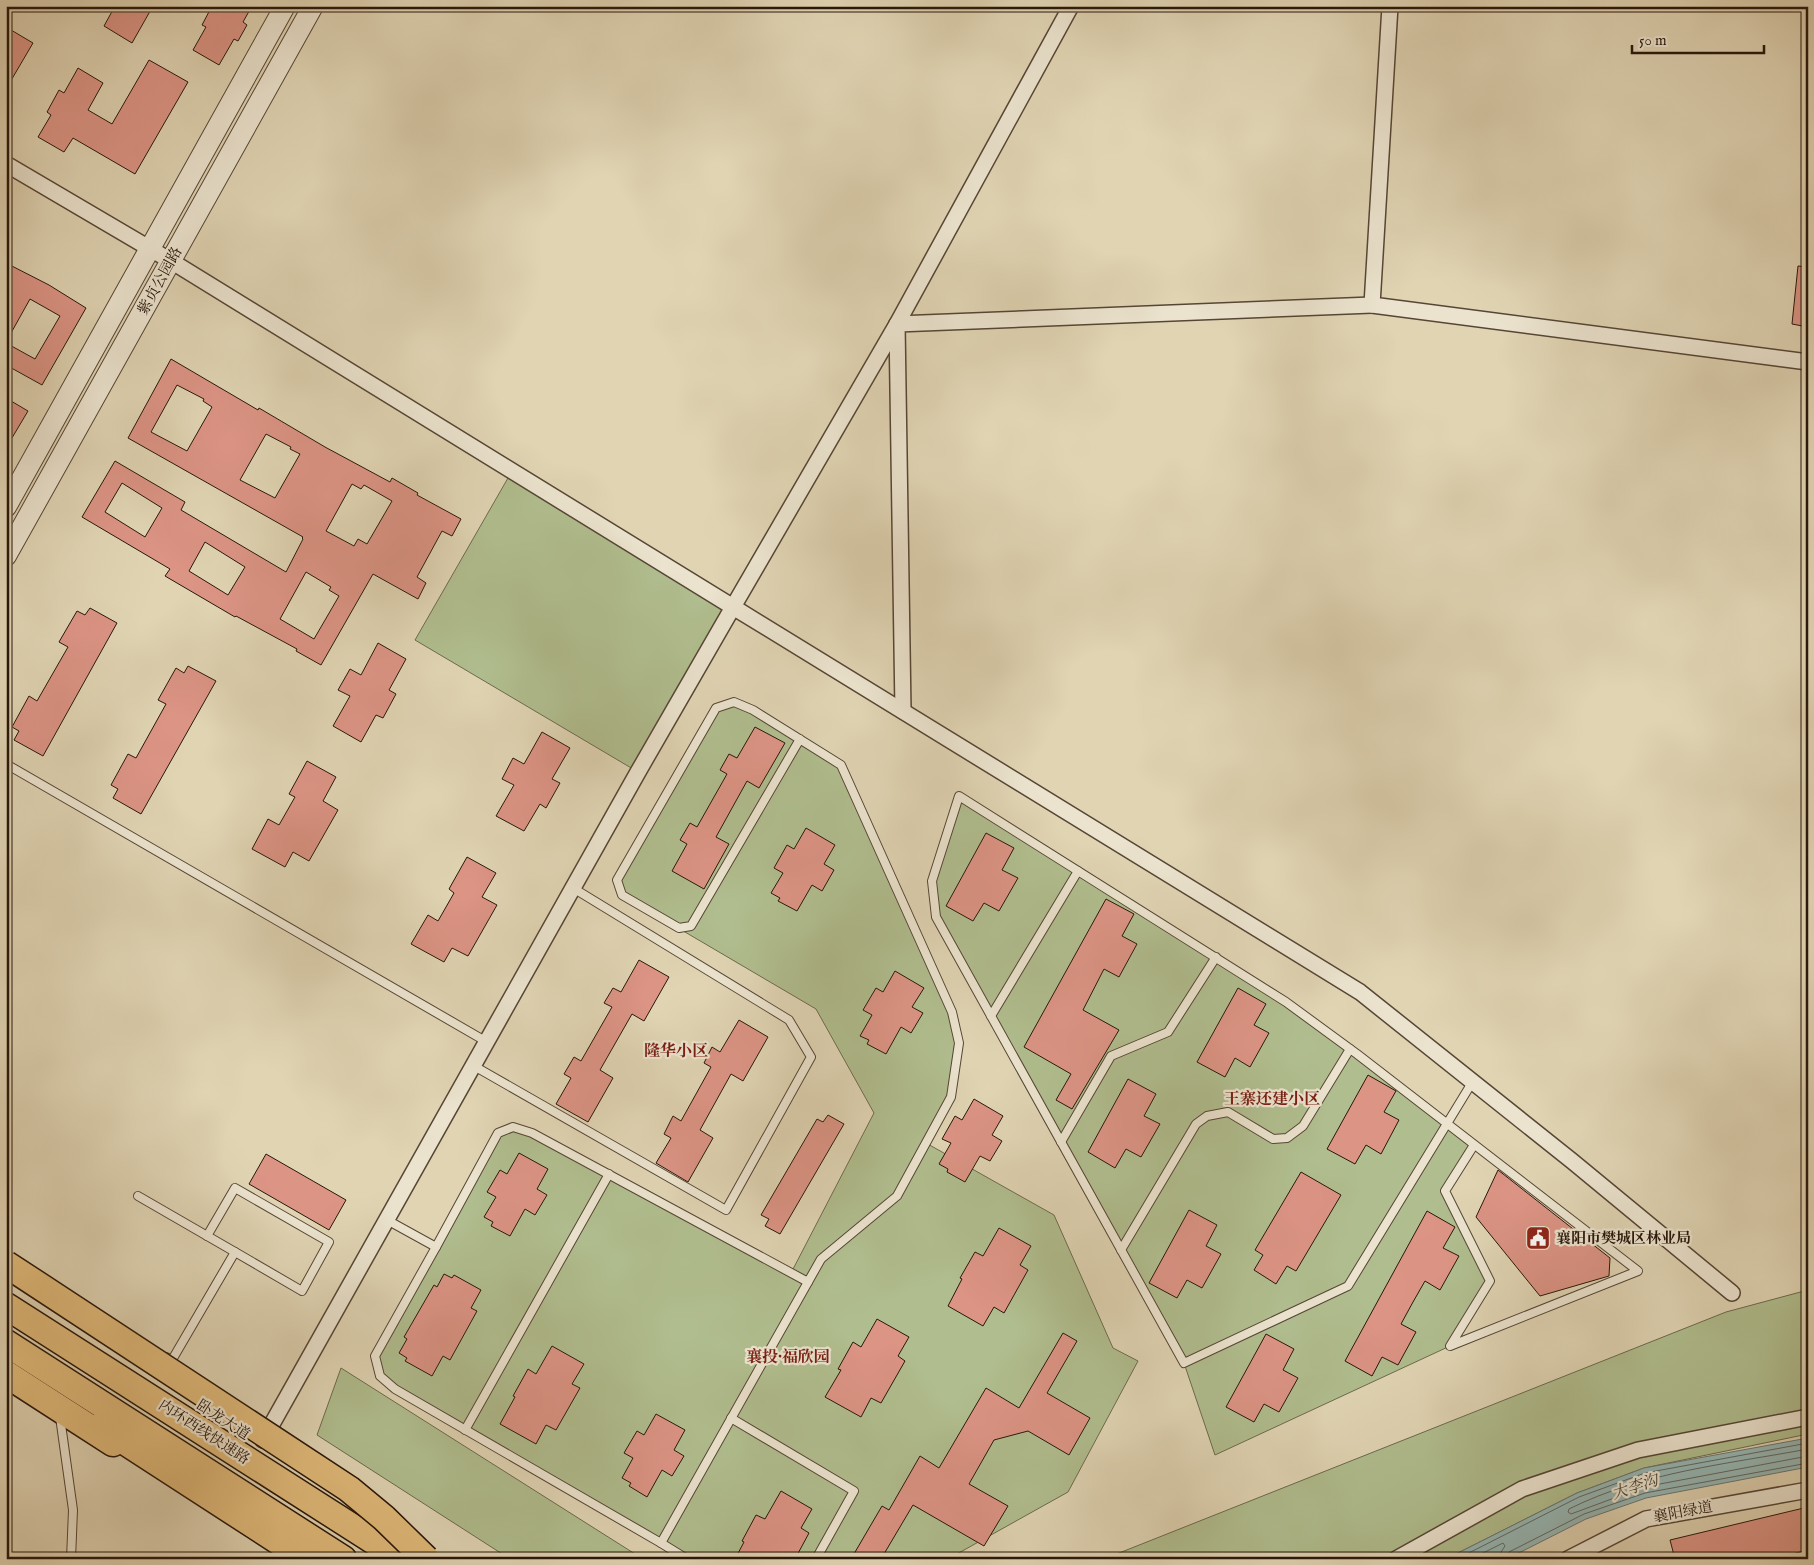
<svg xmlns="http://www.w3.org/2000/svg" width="1814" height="1565" viewBox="0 0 1814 1565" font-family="'IM FELL English','Noto Serif SC',serif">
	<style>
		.green { fill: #b0bd8e; stroke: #6c6a4c }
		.water { fill: #96b7b5; stroke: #6a7771 }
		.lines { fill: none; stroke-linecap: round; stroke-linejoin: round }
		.shore { stroke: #5f6760; stroke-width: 1 }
		.building { fill: #dc9485; stroke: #28170b; fill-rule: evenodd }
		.service-casing { stroke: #564635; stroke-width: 10 }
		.minor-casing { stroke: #564635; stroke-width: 18 }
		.tertiary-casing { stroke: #564635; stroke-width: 22 }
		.trunk-casing { stroke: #28170b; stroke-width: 29 }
		.service { stroke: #ebe3ce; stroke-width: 8 }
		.minor { stroke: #ebe3ce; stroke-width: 15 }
		.tertiary { stroke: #ebe3ce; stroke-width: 20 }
		.trunk { stroke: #e0ba7a; stroke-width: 26 }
		.trunk-bridge-casing { stroke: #28170b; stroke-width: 29; stroke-linecap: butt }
		.trunk-bridge { stroke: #e0ba7a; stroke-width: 26 }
		.labels { text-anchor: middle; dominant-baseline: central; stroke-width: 4.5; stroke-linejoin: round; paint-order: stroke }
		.street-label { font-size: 15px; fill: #28170b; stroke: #ebe3ce }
		.poi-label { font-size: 15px; font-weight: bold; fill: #28170b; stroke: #ebe3ce; text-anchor: start }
		.neighbourhood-label { font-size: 16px; font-weight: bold; fill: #7a1f14; stroke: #ebe3ce }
		.water-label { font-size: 16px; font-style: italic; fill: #49473e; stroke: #ebe3ce }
	</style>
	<rect width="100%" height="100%" fill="#e0d4b3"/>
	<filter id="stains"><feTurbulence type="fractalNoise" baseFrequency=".004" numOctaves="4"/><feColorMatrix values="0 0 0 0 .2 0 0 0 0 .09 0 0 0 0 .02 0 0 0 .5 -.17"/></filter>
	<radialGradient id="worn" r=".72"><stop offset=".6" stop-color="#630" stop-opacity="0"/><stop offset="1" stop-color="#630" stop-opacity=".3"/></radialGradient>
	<g class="green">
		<polygon points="512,471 733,607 638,772 415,640"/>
		<polygon points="734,702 841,765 952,1012 959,1043 951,1097 926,1143 1054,1215 1113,1348 1138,1361 1068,1492 948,1559 687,1559 380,1376 375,1356 498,1133 513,1127 533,1133 791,1273 874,1113 816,1009 622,895 617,880 716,708"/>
		<polygon points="959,796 1286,1002 1474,1145 1445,1191 1490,1281 1450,1346 1215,1455 1184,1363 936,917 932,881"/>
		<polygon points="1808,1290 1808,1434 1644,1468 1577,1493 1446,1559 1104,1559 1726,1312"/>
		<polygon points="341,1368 643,1559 510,1559 317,1435"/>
	</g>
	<polygon class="water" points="1808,1438 1808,1467 1646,1498 1586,1519 1507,1559 1446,1559 1577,1493 1644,1468"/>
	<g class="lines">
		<g class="shore">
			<path d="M 1808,1449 C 1728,1464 1643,1472 1569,1509 L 1568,1512 L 1571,1514 L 1644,1487 L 1808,1456"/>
			<polyline points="1457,1559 1579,1497 1645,1473 1808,1443"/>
			<polyline points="1471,1559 1503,1543 1505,1546 1501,1552 1499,1559"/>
			<polyline points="1506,1559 1509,1552 1584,1514 1645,1493 1808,1463"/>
		</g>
	</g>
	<g class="building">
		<polygon points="115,6 153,6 132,43 104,26"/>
		<polygon points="212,6 252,6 243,22 247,25 238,41 234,39 219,65 193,50 206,27 202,25"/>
		<polygon points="6,27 33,43 6,89"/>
		<polygon points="149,60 188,82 135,174 73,138 64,152 38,137 51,115 47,112 59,90 64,93 78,68 103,83 88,110 112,124"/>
		<polygon points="6,263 49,285 86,308 42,385 6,365 6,343 35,359 60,316 30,299 6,342"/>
		<polygon points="1798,266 1808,267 1808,327 1792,324"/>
		<path d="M 171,359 L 258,410 L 259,408 L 325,447 L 390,482 L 392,478 L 418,493 L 417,495 L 461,519 L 452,536 L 442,531 L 417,577 L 426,583 L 418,599 L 373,574 L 321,665 L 296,651 L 297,649 L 236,616 L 235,617 L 165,576 L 170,569 L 82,517 L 115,461 L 185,502 L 181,510 L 286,572 L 303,539 L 302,538 L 303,537 L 128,438 ZM 177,385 L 204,399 L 203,401 L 212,407 L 187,451 L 151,432 ZM 266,434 L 291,447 L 290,449 L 300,454 L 275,498 L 240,480 ZM 122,483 L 162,508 L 145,537 L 105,512 ZM 352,484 L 361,489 L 364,485 L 392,501 L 367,544 L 358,539 L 354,546 L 326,531 ZM 205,542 L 245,567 L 228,595 L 189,571 ZM 306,572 L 331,587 L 329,590 L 339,596 L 314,639 L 280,619 Z"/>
		<polygon points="6,398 28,411 6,448"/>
		<polygon points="90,608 117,623 43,756 14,740 19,731 12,727 29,696 37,701 68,647 59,642 77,611 85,615"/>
		<polygon points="378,643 406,659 389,690 396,694 383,718 376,715 361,742 333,726 350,696 338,690 350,669 361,675"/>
		<polygon points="188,666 216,681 141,814 113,798 118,789 111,785 128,754 136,758 166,704 158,700 176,668 184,673"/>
		<polygon points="755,727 785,743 759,788 747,781 716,837 729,844 704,889 672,871 687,844 680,840 690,823 697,827 727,774 720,770 729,754 737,758"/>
		<polygon points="542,732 570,748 552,779 560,783 546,808 540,804 524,831 496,816 514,785 502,779 513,758 524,764"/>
		<polygon points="307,761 336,777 323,801 338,810 309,861 293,852 285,867 252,849 268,819 279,825 295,797 289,794"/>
		<polygon points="806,828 835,845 824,864 834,870 822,891 812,885 797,911 778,901 780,898 771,893 783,873 774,868 787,845 794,849"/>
		<polygon points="986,833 1014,848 1002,870 1018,878 999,911 984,903 973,921 946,906"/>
		<polygon points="467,857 496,873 482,897 497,905 468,956 452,948 444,962 411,944 428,915 438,921 454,893 449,889"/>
		<polygon points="1106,899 1134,914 1122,936 1137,944 1119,977 1104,969 1083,1010 1119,1030 1072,1109 1056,1100 1071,1074 1024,1047"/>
		<polygon points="639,960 669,977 644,1021 632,1014 600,1070 613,1078 588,1122 556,1104 571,1078 564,1074 574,1057 581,1061 612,1007 604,1003 613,988 621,992"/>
		<polygon points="895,971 924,988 912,1007 923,1013 911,1033 901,1027 886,1054 867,1044 869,1040 860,1036 872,1015 863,1010 876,988 883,992"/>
		<polygon points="1238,988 1266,1004 1254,1025 1269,1033 1250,1067 1235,1058 1225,1077 1197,1062"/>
		<polygon points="739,1020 768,1037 743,1081 731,1074 700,1130 713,1138 688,1182 656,1163 671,1138 664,1134 673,1116 681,1121 711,1067 704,1063 712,1047 720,1052"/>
		<polygon points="1368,1075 1396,1091 1384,1112 1399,1120 1381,1154 1366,1145 1355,1164 1327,1149"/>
		<polygon points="1128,1079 1156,1094 1144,1116 1160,1124 1141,1157 1126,1149 1115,1168 1088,1152"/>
		<polygon points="974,1099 1003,1116 992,1135 1002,1141 990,1161 980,1156 965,1182 947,1172 948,1169 939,1164 951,1143 942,1139 955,1116 962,1120"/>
		<polygon points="828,1115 844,1124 780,1234 765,1226 769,1219 761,1215 817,1119 823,1122"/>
		<polygon points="519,1153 548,1169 537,1189 547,1195 535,1215 525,1209 510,1236 491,1226 493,1222 484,1217 496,1197 487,1192 500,1170 507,1174"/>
		<polygon points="266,1154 346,1200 329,1230 249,1184"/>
		<polygon points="1498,1170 1610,1258 1609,1276 1540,1296 1476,1217"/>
		<polygon points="1301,1172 1341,1195 1296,1271 1287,1266 1276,1284 1254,1270 1263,1255 1255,1250"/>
		<polygon points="1189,1210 1217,1225 1206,1246 1221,1254 1202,1288 1187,1280 1177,1298 1149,1283"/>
		<polygon points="1427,1211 1455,1227 1443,1248 1459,1256 1440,1290 1425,1281 1413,1302 1401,1324 1416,1332 1398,1365 1382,1357 1372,1376 1345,1361"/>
		<polygon points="999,1228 1031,1246 1020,1265 1028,1270 1004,1313 994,1307 983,1326 948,1306 962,1279 960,1278 975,1252 983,1256"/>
		<polygon points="444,1274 452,1278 454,1275 481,1290 471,1308 477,1311 450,1360 443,1356 432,1376 405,1361 407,1358 399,1353 407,1339 404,1337 434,1285 437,1287"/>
		<polygon points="877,1319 909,1337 898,1356 905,1361 881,1403 871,1398 861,1417 825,1397 841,1370 838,1369 853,1342 861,1347"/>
		<polygon points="1063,1333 1077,1341 1047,1393 1090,1418 1069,1455 1028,1431 994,1440 969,1484 1008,1506 984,1546 913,1505 881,1559 851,1559 882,1506 889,1510 920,1456 939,1468 986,1388 1019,1408"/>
		<polygon points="1266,1334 1294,1349 1283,1370 1298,1378 1279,1412 1264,1404 1254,1422 1226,1407"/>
		<polygon points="552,1346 584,1364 572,1384 580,1388 556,1430 546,1425 536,1444 500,1424 515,1397 513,1396 528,1369 536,1374"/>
		<polygon points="656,1414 685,1430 674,1450 684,1456 672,1476 662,1470 647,1497 629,1486 631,1483 622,1478 633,1458 624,1453 637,1431 644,1435"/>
		<polygon points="781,1491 812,1509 801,1528 809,1533 795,1559 735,1559 744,1542 742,1541 756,1515 765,1519"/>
		<polygon points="1808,1507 1808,1550 1772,1559 1675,1559 1670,1540"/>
	</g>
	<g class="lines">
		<defs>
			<g id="service">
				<polyline points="6,764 487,1042"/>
				<polyline points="991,1016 1078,871"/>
				<polyline points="474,1066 726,1210 811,1057 789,1020 573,888"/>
				<polyline points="1473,1081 1348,1286 1184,1363 936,917 932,881 959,796 1286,1002 1357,1054 1638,1271 1450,1346 1490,1281 1445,1191 1474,1145"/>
				<polyline points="1061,1142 1111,1056 1168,1032 1216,957"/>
				<polyline points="138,1196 235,1252 172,1360 166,1357"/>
				<polyline points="387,1220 436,1247 498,1133 513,1127 532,1133 808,1282 821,1259 897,1196 951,1097 959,1043 952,1012 841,765 753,710 734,702 716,708 617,880 622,895 679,928 691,926 800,739"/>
				<polyline points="207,1236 235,1188 329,1242 302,1291 235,1252"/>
				<polyline points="436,1247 375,1356 380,1376 395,1389 661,1543 808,1282"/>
				<polyline points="1121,1250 1196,1124 1207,1116 1228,1112 1273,1139 1287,1138 1303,1126 1350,1049"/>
				<polyline points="60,1417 73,1510 71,1559"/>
				<polyline points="731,1418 854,1491 816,1559"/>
				<polyline points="465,1430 609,1174"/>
				<polyline points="661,1543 687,1559"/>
			</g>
			<g id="minor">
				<polyline points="1390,6 1372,305 1808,362"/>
				<polyline points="6,164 171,261 733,607 897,324 1071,6"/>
				<polyline points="903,711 897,324 1372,305"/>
				<polyline points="263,1440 638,772 733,607 1360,992 1572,1161 1732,1293"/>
				<polyline points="1396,1559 1522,1489 1638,1450 1808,1417"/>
				<polyline points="1568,1559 1646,1519 1808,1490"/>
			</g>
			<g id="tertiary">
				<polyline points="6,507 285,6"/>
				<polyline points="6,556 313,6"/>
			</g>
			<g id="trunk">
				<polyline points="6,1306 402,1559"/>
				<polyline points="6,1343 343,1559"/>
				<polyline points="6,1374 113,1443"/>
				<polyline points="101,1426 306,1559"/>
			</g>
		</defs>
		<use href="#service" class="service-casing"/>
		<use href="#minor" class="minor-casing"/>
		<use href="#tertiary" class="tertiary-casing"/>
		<use href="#trunk" class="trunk-casing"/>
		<use href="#service" class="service"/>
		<use href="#minor" class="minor"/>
		<use href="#tertiary" class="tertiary"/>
		<use href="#trunk" class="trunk"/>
		<defs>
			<polyline id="trunk-bridge" points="6,1264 349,1489 384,1518 426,1559"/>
		</defs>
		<use href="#trunk-bridge" class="trunk-bridge-casing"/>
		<use href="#trunk-bridge" class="trunk-bridge"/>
	</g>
	<defs>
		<symbol id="civic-square" viewBox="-11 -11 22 22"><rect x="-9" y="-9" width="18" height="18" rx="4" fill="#8f2418" stroke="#ebe3ce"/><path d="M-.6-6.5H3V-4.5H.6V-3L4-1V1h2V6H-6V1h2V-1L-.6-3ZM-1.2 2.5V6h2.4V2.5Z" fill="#fff"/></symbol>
	</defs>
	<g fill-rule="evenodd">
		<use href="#civic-square" x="1524" y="1224" width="28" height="28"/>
	</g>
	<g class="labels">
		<g class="street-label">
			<text transform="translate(160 281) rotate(-61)">紫贞公园路</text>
			<text transform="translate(223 1420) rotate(33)">卧龙大道</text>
			<text transform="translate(204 1432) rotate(33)">内环西线快速路</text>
			<text transform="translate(1683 1512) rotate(-10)">襄阳绿道</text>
		</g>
		<g class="poi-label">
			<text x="1556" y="1238">襄阳市樊城区林业局</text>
		</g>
		<g class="neighbourhood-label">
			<text x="676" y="1052">隆华小区</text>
			<text x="1272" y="1100">王寨还建小区</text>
			<text x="788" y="1358">襄投·福欣园</text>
		</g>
		<g class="water-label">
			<text transform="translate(1635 1488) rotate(-18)">大李沟</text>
		</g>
	</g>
	<rect width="1814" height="1565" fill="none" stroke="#e0d4b3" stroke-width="25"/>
	<rect x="8" y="8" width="1799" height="1550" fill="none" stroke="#28170b" stroke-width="2.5"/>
	<rect x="12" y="12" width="1789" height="1540" fill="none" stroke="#28170b"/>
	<path d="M1632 45v8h132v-8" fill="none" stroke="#28170b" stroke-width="2.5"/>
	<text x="1639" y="45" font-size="15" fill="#28170b" stroke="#ebe3ce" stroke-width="4" paint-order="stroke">50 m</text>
	<rect width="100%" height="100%" filter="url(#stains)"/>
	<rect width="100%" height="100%" fill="url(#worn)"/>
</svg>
